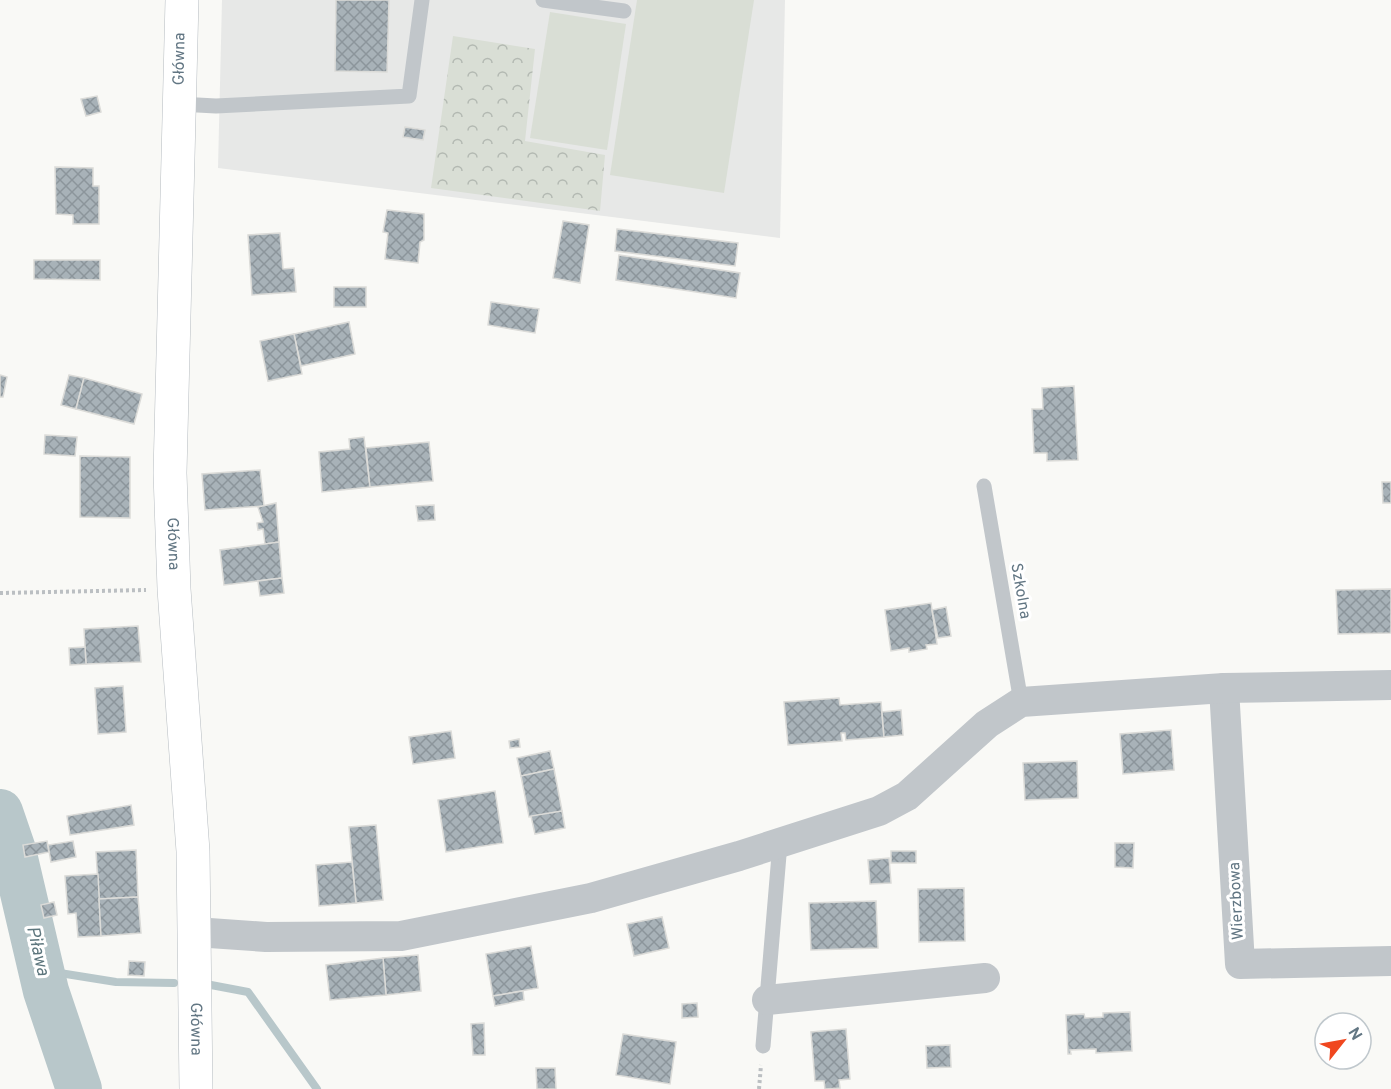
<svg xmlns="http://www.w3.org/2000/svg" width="1391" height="1089" viewBox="0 0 1391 1089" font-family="Overpass,sans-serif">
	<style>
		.built { fill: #e7e8e7 }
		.park { fill: url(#park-crowns) }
		.pitch { fill: #d9ded5 }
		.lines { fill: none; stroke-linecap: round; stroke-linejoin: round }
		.stream { stroke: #b8c7ca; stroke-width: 8 }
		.river { stroke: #b8c7ca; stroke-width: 46 }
		.building { fill: url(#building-cross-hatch); stroke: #dbdbd8; stroke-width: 1.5 }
		.secondary-casing { stroke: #b6bcc1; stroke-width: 34 }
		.path { stroke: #bbbfc2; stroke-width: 4; stroke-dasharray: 3 3; stroke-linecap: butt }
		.service { stroke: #c1c6ca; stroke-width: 15 }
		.minor { stroke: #c1c6ca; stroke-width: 30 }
		.secondary { stroke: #fff; stroke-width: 33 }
		.labels { text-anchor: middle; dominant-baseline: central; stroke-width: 6; stroke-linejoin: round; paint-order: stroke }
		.street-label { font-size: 16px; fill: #627683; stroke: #fff }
		.water-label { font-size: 18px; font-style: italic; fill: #5d767d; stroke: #fff }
	</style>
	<defs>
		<pattern id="park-crowns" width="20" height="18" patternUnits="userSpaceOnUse" patternTransform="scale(1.5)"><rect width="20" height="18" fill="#d9ded5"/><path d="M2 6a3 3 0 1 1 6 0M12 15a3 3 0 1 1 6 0" fill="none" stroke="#b3b9b2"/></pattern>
		<pattern id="building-cross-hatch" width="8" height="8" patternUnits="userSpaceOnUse" patternTransform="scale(1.5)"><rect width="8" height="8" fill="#a8b2b8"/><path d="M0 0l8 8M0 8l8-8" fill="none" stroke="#8c959b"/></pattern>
	</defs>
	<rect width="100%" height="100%" fill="#f9f9f6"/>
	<polygon class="built" points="222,0 785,0 780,238 218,168"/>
	<polygon class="park" points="453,36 535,49 525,141 605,155 600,211 431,188"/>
	<g class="pitch">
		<polygon points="637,0 754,0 724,193 610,175"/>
		<polygon points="550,12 626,24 607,150 530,138"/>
	</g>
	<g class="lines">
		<g class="stream">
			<polyline points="41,970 116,982 174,983"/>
			<polyline points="211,985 248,992 317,1089"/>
		</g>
		<polyline class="river" points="0,812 13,850 46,991 79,1089"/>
	</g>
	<g class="building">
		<polygon points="336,0 389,0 387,72 335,71"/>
		<polygon points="97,96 101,112 86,116 81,99"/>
		<polygon points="405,127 425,130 423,140 403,137"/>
		<polygon points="55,167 93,168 93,186 99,186 99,224 73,224 73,215 56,214"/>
		<polygon points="387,210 424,214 424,240 420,242 418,263 385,259 388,233 383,232"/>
		<polygon points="563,221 589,225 580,283 553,278"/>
		<polygon points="617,229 738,243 735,266 615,251"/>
		<polygon points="280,233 283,269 294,268 296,292 252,295 248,235"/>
		<polygon points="619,255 740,273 736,298 616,280"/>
		<polygon points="34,260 100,260 100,280 34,279"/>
		<rect x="334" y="287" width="32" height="20"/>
		<polygon points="491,302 539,309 535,333 488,325"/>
		<polygon points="349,322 355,354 301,366 294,334"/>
		<polygon points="294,334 302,374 268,381 260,341"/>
		<polygon points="0,375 7,377 3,397 0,397"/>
		<polygon points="69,375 84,378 76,409 61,405"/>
		<polygon points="84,378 142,394 134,424 76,409"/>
		<polygon points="1074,386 1078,460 1047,461 1047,453 1034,453 1032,409 1043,409 1042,388"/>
		<polygon points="45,435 77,437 75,456 44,454"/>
		<polygon points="364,437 370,487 322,492 319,452 350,449 349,439"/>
		<polygon points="429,442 433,481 370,487 366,448"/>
		<polygon points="80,456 130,457 130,518 80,517"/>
		<polygon points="260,470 264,506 205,510 202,474"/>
		<polygon points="1382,482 1391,482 1391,503 1383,503"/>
		<polygon points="276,503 279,542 265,544 263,529 258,530 257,523 263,522 258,507"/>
		<polygon points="434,505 435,520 418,521 416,506"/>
		<polygon points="279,542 282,578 224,585 220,550"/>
		<polygon points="282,578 284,593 260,596 258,581"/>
		<polygon points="1391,589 1391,633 1338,634 1336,590"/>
		<polygon points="931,603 937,644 926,645 927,649 909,652 909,648 891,651 885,610"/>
		<polygon points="946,607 951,636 938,638 932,610"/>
		<polygon points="138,626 141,662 86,664 84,629"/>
		<polygon points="85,647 86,664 70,665 69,648"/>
		<polygon points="123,686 126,732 98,734 95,688"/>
		<polygon points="839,698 840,705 881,702 884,737 846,740 845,733 841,733 842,741 788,745 784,702"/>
		<polygon points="901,710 903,735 884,737 882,712"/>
		<polygon points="1171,730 1174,770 1123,774 1120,734"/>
		<polygon points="451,731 455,758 413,764 409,737"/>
		<polygon points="519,739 520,747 510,748 509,741"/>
		<polygon points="550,751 554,769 521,776 517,758"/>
		<polygon points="1077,761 1078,798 1025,800 1023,763"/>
		<polygon points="554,769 562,811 529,817 521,776"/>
		<polygon points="495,791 503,843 446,852 438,800"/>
		<polygon points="131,805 134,825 70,835 67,816"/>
		<polygon points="562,811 565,828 535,834 531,816"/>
		<polygon points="376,825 383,900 356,903 349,827"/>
		<polygon points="47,841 49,852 25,857 23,845"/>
		<polygon points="73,841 76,857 51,862 48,845"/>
		<polygon points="1115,843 1134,843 1133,868 1115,867"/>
		<polygon points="136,850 138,897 99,899 96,852"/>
		<rect x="891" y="851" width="25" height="12"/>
		<polygon points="889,858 891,883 870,884 868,860"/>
		<polygon points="352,862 356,903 319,906 316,865"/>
		<polygon points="98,874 101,936 78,937 76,913 68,914 65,876"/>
		<polygon points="964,888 965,941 919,942 918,889"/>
		<polygon points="138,897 141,933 101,936 99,899"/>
		<polygon points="876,901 878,948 811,950 809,903"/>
		<polygon points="54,902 57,915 44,918 41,905"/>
		<polygon points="662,917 669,948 634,956 627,924"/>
		<polygon points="531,946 538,988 493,996 486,954"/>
		<polygon points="418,955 421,991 386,995 383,958"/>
		<polygon points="383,958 386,995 330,1000 326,965"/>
		<polygon points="129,961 145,962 144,976 128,975"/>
		<polygon points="523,991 524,1000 495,1006 493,996"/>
		<polygon points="697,1003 698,1017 682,1018 682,1004"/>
		<polygon points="1130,1012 1132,1051 1096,1053 1096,1049 1070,1050 1071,1054 1068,1054 1066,1015 1084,1014 1085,1018 1103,1017 1103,1013"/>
		<polygon points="484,1023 485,1055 473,1055 471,1024"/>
		<polygon points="846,1029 850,1079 839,1080 840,1088 825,1089 824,1081 815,1081 811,1032"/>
		<polygon points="623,1034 676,1042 670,1084 616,1075"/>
		<polygon points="950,1045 951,1067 927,1068 926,1046"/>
		<polygon points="536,1068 555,1068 556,1089 537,1089"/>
	</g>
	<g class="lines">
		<defs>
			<g id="secondary">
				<path id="s1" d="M 182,0 L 170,473 L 174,589 L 193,851 L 196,1089"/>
			</g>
		</defs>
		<use href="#secondary" class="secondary-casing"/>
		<g class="path">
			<polyline points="0,593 146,590"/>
			<polyline points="759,1089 761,1065"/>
		</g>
		<g class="service">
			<polyline points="543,0 624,11"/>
			<polyline points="179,104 216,106 409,96 422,0"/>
			<polyline points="984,486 1021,702"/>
			<polyline points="763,1046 780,843"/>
		</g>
		<g class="minor">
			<polyline points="1224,688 1240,964 1391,961"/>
			<polyline points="195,932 266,937 401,936 591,898 739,856 879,811 907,796 987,724 1021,702 1224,688 1391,685"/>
			<polyline points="767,1000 985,978"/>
		</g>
		<use href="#secondary" class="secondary"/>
	</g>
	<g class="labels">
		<g class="street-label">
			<text transform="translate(180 59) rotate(-89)">Główna</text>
			<text stroke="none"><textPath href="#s1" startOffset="544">Główna</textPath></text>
			<text transform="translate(1020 591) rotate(80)">Szkolna</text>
			<text transform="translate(1237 901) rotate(-93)">Wierzbowa</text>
			<text stroke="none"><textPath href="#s1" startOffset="1030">Główna</textPath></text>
		</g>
		<g class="water-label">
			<text transform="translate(37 951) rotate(77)">Piława</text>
		</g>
	</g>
	<g transform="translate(1343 1041) rotate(59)"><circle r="28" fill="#ffffff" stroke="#c0c8cd" stroke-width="1.5"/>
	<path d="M0-4.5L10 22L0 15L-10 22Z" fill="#f0471f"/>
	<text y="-9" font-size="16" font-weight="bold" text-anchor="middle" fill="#627683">N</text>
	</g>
</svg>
